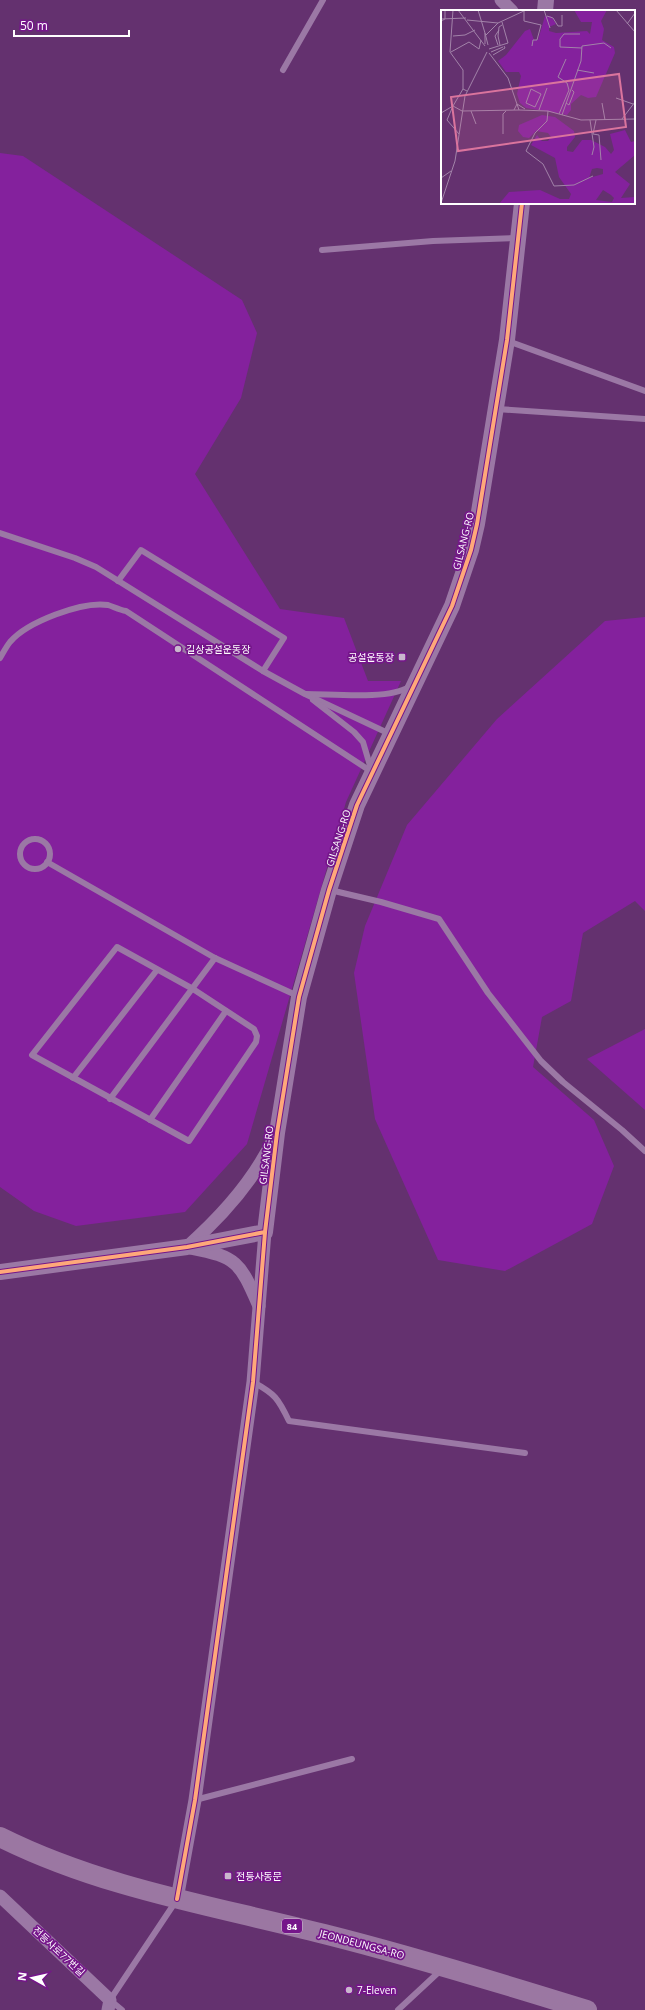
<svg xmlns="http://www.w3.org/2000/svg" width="645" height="2010" viewBox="0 0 645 2010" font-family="'Open Sans','Noto Sans KR',sans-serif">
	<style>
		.green { fill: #84219d }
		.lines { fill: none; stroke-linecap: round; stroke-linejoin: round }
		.service { stroke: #9b78a5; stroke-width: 6 }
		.minor { stroke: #9b78a5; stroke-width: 13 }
		.tertiary { stroke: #9b78a5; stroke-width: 16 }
		.primary { stroke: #9b77a2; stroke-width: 20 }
		.cycleway-casing { stroke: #75168a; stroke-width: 6 }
		.cycleway { stroke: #fea87a; stroke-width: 4 }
		.poi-dot { fill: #c9b7cd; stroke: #75168a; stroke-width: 1.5 }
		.labels { text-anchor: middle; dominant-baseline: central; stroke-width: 3.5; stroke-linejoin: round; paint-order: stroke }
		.shield { fill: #75168a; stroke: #d6b9dc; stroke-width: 1 }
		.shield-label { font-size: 9px; font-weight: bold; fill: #fff }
		.street-label { font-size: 10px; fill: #fff; stroke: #75168a }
		.poi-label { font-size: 10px; fill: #fff; stroke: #75168a; text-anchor: start }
		.inset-road { fill: none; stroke: #a283a9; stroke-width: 1 }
		.view { fill: #da749d; fill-opacity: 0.15; stroke: #da749d; stroke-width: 2 }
		.inset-edge { fill: none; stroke: #fff; stroke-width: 2 }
	</style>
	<rect width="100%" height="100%" fill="#64316f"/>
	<g class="green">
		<polygon points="0,153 23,156 242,300 257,333 241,398 195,474 280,609 344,618 368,681 401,681 346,802 247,1144 185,1212 76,1226 34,1211 0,1187"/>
		<polygon points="645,617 645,911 635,901 583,933 571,1001 542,1017 533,1067 594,1120 614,1166 592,1224 505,1271 438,1260 375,1119 354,973 365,926 407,825 497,719 605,621"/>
		<polygon points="645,1029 645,1110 587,1059"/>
	</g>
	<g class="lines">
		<g class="service">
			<polyline points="283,70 323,0"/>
			<polyline points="322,250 433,241 517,238"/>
			<polyline points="508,341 645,391"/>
			<polyline points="497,409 645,419"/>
			<polyline points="0,533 75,558 96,567 263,671 305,694 390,734"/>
			<polyline points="118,581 141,550 284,638 263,671"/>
			<path d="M 0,658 C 3,653 6,647 10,642 C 27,622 82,601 108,605 C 114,607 120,610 126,611 L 372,772"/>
			<path d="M 306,694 C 332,694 388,700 409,687"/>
			<polyline points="313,700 354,732 363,742 371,769"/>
			<circle cx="35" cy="854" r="15"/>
			<polyline points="47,862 215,958 298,996"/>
			<polyline points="330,890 381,902 439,919 488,993 541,1061 563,1082 622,1130 645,1151"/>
			<polygon points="117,947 193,989 254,1029 257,1036 256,1042 189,1141 32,1055"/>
			<polyline points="73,1078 157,970"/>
			<polyline points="110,1099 215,958"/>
			<polyline points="150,1120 226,1011"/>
			<path d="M 253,1382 C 275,1394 278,1398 289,1421 L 525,1453"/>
			<polyline points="195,1800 352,1759"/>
			<polyline points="122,2010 110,2000 176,1901"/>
			<polyline points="398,2010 441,1970"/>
		</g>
		<g class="minor">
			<polyline points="501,0 512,11"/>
			<path d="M 187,1247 C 222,1216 254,1181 274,1138"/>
			<path d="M 191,1248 C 238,1257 240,1263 259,1306"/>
			<polyline points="0,1896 110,2000 108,2010"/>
			<polyline points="177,1899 195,1800 253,1382 265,1232"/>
		</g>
		<g class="tertiary">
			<polyline points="545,11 546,0"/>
			<polyline points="0,1272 187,1247 265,1232 277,1133 299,997 329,890 357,805 452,606 471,550 477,524 507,340 522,203"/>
		</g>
		<path class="primary" d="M 0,1837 C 102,1888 214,1906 324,1934 C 412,1956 500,1983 587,2010"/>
		<defs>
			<g id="cycleway">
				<polyline points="0,1272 187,1247 265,1232 277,1133 299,997 329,890 357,805 452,606 471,550 477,524 507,340 522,203"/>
				<polyline points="177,1899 195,1800 253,1382 265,1232"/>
			</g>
		</defs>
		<use href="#cycleway" class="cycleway-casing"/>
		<use href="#cycleway" class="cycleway"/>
	</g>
	<g class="poi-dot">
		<circle cx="178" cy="649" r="4"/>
		<rect x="398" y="653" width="8" height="8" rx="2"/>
		<rect x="224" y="1872" width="8" height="8" rx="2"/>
		<circle cx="349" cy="1990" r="4"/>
	</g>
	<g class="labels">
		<rect class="shield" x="282" y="1919" width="20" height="14" rx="3"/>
		<g class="shield-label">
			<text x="292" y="1926">84</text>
		</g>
		<g class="street-label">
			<text transform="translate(463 541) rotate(-76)">GILSANG-RO</text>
			<text transform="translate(338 838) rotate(-72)">GILSANG-RO</text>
			<text transform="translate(266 1155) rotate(-83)">GILSANG-RO</text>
			<text transform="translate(362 1944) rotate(15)">JEONDEUNGSA-RO</text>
			<text transform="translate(59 1951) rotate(43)">전등사로77번길</text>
		</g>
		<g class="poi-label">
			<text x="186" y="649">길상공설운동장</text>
			<text x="394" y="657" text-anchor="end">공설운동장</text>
			<text x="236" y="1876">전등사동문</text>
			<text x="357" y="1990">7-Eleven</text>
		</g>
	</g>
	<g transform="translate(441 10)">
		<rect width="194" height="194" fill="#64316f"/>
		<path d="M 133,0 L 166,0 L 160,11 L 163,19 L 161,30 L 173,37 L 174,43 L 155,87 L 147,88 L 140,85 L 130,94 L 130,100 L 126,105 L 85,98 L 79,93 L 76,84 L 80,66 L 78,62 L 65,62 L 57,51 L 65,45 L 84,21 L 89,19 L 93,30 L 97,30 L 104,6 L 110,6 L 115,14 L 108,17 L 108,21 L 115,23 L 146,21 L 149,24 L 151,12 L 140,12 ZM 101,105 L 114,107 L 133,121 L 134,127 L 126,137 L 126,141 L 132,142 L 141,130 L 150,130 L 164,137 L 170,144 L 173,140 L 169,124 L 184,120 L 190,132 L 194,131 L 194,145 L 174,162 L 189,174 L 180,188 L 194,187 L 194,194 L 58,194 L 68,182 L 99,180 L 119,189 L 128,189 L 130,184 L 118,167 L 114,148 L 90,135 L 96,125 L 101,131 L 107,131 L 110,127 L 107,123 L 95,121 L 88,128 L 82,127 L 77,121 L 78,115 ZM 156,158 L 162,159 L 162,164 L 148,168 L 151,159 ZM 162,180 L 170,185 L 173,188 L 171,192 L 155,190 Z" fill="#84219d" fill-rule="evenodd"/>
		<path class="inset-road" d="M 12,0 L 9,42 L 22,60 L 22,79 L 26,81M 17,0 L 44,36M 37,0 L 44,23M 103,0 L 109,18M 175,0 L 194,22M 83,1 L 83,11 L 100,15 L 96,30 L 92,30 L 91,36M 106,6 L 112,8 L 117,16 L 121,16 L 121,5M 0,9 L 25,8M 26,10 L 57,13M 0,11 L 4,9 L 4,0M 186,14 L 194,3M 139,24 L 123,24 L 119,29 L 119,37 L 141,38M 45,25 L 57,13 L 85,0M 12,26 L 24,25 L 34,20M 44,34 L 44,23 L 47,35M 57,35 L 54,26 L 58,20M 59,35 L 57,26 L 58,17 L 61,15M 48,39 L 67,33 L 61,12M 10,42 L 28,32 L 38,39 L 40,30M 50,42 L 62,37M 48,43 L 67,68 L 78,100 L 107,101 L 140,110 L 194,109M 52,45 L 64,38 L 63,36M 136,60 L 153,63M 90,79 L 100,84 L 94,97 L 85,93 ZM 175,88 L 192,94M 125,93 L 128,95 L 133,82 L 131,80M 161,93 L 164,110M 73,100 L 76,94 L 84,99M 98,100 L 106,78M 30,101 L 35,114M 107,101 L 106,111 L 94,123 L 85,141 L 102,154 L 113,176 L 133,175 L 152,166M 0,103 L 12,96 L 22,79M 118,104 L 128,80 L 126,73 L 117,67 L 125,49M 121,105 L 140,51 L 141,36 L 163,33 L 170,38M 181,109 L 194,92M 149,110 L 153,137 L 151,145M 155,110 L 152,124 L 158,125 L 160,150M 18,124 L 6,110 L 12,96 L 21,101 L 78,100M 62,124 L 62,104 L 65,101M 0,168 L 10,161M 0,193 L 14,151 L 24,86 L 46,42"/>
		<path class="view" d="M 178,64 L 185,117 L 17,141 L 10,87 Z"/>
		<rect width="194" height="194" class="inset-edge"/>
	</g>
	<g transform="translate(32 1978) rotate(278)" stroke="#75168a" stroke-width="3" paint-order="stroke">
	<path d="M0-3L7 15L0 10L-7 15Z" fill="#ffffff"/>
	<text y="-6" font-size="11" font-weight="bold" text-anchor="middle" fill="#ffffff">N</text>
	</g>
	<path d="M14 30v6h115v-6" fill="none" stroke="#ffffff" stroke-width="2"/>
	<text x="20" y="30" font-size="12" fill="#ffffff" stroke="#75168a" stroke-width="3" paint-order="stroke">50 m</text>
</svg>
